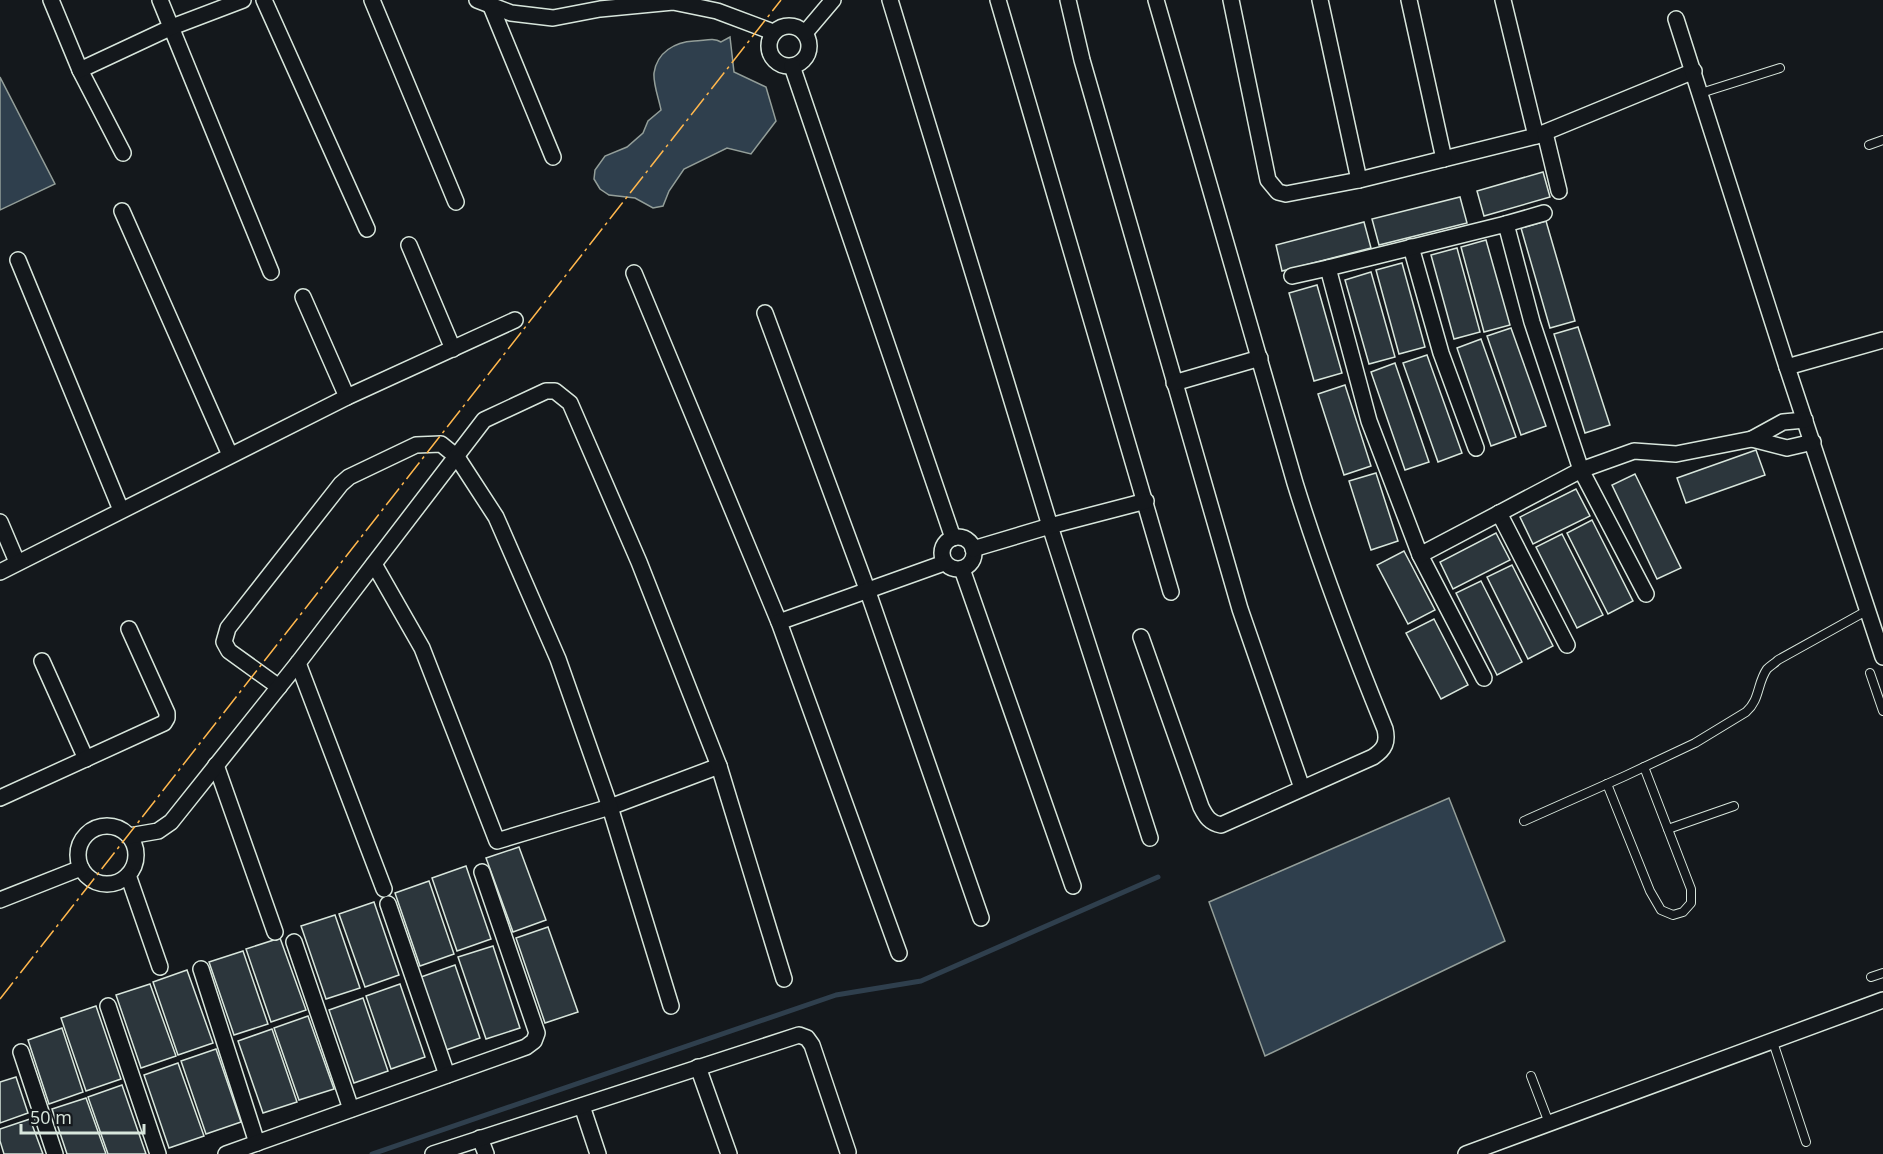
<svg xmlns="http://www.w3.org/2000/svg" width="1883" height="1154" viewBox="0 0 1883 1154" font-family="'Open Sans',sans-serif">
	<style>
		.water { fill: #2f3f4d; stroke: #939e99; stroke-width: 1.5 }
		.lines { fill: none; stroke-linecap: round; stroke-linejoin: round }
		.stream { stroke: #2f3f4d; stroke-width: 5 }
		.building { fill: #2c363c; stroke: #d8e6dc; stroke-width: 1.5 }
		.lane-casing { stroke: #d8e6dc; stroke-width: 10 }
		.street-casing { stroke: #d8e6dc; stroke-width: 18 }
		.lane { stroke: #14181c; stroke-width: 8 }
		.street { stroke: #14181c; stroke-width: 15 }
		.power { stroke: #ffb74d; stroke-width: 1.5; stroke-dasharray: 21 4.5 3 4.5; stroke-linecap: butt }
	</style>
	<rect width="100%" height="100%" fill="#14181c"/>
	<g class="water">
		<path d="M 730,37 L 734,72 L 766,87 L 776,121 L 751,154 L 727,148 L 684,169 L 669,191 L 663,206 L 653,208 L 635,198 L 609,195 L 600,189 L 594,179 L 595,170 L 605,156 L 627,147 L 643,133 L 648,121 L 661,110 C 659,99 653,84 654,73 C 657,52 675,42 694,41 C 704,41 713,37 721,42 Z"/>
		<polygon points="0,77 55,184 0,210"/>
		<polygon points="1449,798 1505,941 1265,1056 1209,902"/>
	</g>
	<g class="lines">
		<polyline class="stream" points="372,1154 836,995 921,981 1158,877"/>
	</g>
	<g class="building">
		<polygon points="1543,172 1550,197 1484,216 1477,191"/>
		<polygon points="1460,197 1467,223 1379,245 1372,219"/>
		<polygon points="1546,221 1575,321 1550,328 1521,228"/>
		<polygon points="1364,222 1371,248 1282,271 1276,245"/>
		<polygon points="1486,240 1510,325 1484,332 1461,247"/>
		<polygon points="1457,248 1480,332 1454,339 1431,255"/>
		<polygon points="1402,263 1425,347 1399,354 1376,270"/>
		<polygon points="1371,272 1395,357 1369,364 1345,280"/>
		<polygon points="1317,285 1342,373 1314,381 1289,293"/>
		<polygon points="1578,327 1610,425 1585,433 1554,334"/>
		<polygon points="1511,328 1546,426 1521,435 1487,336"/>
		<polygon points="1481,339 1516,437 1491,446 1457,348"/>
		<polygon points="1427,355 1462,453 1438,462 1403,363"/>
		<polygon points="1395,363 1429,462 1405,470 1371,372"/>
		<polygon points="1345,385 1371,466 1344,475 1318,394"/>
		<polygon points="1756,450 1765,475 1686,503 1677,478"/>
		<polygon points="1376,473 1398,541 1371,550 1349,481"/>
		<polygon points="1635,474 1681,568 1657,579 1612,485"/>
		<polygon points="1576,489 1590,516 1533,544 1520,517"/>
		<polygon points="1592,520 1633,601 1608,614 1567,533"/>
		<polygon points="1496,533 1510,560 1453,589 1440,562"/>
		<polygon points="1562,534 1603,615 1577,628 1536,547"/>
		<polygon points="1404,551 1435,610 1408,624 1377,565"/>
		<polygon points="1512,565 1553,646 1528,659 1487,577"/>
		<polygon points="1481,581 1522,662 1497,675 1456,593"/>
		<polygon points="1434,619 1468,685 1441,699 1406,633"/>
		<polygon points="519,847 546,920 513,932 486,858"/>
		<polygon points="466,866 491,939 457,951 432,878"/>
		<polygon points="429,881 454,954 420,966 395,893"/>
		<polygon points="374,902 399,975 365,987 339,914"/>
		<polygon points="335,915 360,988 326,999 301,926"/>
		<polygon points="548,927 578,1012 545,1023 516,938"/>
		<polygon points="280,938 306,1010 271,1022 246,949"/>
		<polygon points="493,946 520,1028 486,1039 458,957"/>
		<polygon points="243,951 268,1024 234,1035 209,962"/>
		<polygon points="455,965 480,1038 446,1050 421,977"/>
		<polygon points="187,970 213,1043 178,1055 153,982"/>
		<polygon points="150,984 176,1056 141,1068 116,995"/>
		<polygon points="400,984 425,1057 391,1069 366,996"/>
		<polygon points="363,998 388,1071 354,1083 329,1010"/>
		<polygon points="96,1006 121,1079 86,1091 61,1018"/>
		<polygon points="308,1016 334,1089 299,1100 274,1028"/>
		<polygon points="62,1028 83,1092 49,1104 28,1040"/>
		<polygon points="272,1029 297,1102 263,1113 238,1041"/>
		<polygon points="216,1049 241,1122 206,1134 181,1061"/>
		<polygon points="178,1063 204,1136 169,1148 144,1075"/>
		<polygon points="16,1077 28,1113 0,1123 0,1082"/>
		<polygon points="122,1085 146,1154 108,1154 88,1097"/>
		<polygon points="86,1098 106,1154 67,1154 52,1109"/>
		<polygon points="30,1119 43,1154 4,1154 0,1141 0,1129"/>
	</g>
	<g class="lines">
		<defs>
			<g id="lane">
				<polyline points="1701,93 1780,68"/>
				<polyline points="1869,145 1883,140"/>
				<polyline points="1870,673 1883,711"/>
				<polyline points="1607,784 1650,891 1661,910 1673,915 1683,912 1691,903 1691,889 1644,767"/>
				<path d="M 1524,821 L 1625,776 L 1695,743 L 1746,712 C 1760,700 1757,683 1767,669 C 1770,666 1775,663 1778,660 L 1868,610"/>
				<polyline points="1668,829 1734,806"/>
				<polyline points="1871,977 1883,973"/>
				<polyline points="1773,1042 1806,1142"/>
				<polyline points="1531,1076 1549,1123"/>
			</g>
			<g id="street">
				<polyline points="51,0 80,70 123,153"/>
				<polyline points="160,0 271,272"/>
				<polyline points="264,0 367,229"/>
				<polyline points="372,0 456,202"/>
				<polyline points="477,0 511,13 553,18 600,9 673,2 717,11 773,32"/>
				<polyline points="890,0 1050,526 1150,838"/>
				<polyline points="998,0 1171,592"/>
				<polyline points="1068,0 1082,60 1240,609 1302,788"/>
				<polyline points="1231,0 1268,180 1278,192 1286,194 1359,180 1536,136 1694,71"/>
				<polyline points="1320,0 1359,180"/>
				<polyline points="1409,0 1444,159"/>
				<polyline points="1503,0 1536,136"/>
				<polyline points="490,4 553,157"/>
				<polyline points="1676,19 1787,367 1883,657"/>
				<circle cx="789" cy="46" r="20"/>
				<polyline points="805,33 833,0"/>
				<polyline points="792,66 953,538"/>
				<polyline points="80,70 172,27 243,0"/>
				<polyline points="1545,133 1559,191"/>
				<polyline points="122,211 230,455"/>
				<polyline points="1506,224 1544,213"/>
				<polyline points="409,245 453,349"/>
				<polyline points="1411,247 1441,353 1476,448"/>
				<polyline points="18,260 121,510"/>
				<polyline points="634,273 779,622 899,953"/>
				<polyline points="1292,276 1328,268"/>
				<polyline points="303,297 347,397"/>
				<polyline points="765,313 867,589 981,918"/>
				<polyline points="1787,367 1883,340"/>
				<polyline points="1174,383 1260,358"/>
				<polyline points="1805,420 1783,422 1752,439 1787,448 1813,442"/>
				<polyline points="1499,513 1567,645"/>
				<polyline points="0,522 17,562"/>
				<circle cx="958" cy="553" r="16"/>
				<polyline points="973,549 1050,526 1146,501"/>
				<polyline points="1420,555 1484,678"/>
				<polyline points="374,564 422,648 497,841 610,807 719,766"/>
				<polyline points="962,569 1073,886"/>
				<polyline points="0,572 347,397 515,320"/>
				<polyline points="1646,594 1581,470 1532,322 1506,224 1328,268 1369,421 1420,555 1581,470 1634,451 1676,454 1752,439"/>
				<polyline points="779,622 944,563"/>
				<path d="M 1141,637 L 1201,807 C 1206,817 1210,823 1221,825 L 1373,757 C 1385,749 1388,742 1385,729 C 1352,648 1321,567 1295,483 L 1156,0"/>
				<polyline points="42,661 86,759"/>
				<polyline points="298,663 384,889"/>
				<polyline points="279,687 229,651 224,642 228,628 341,484 349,477 416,445 441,444 457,457 496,517 558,659 610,807 671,1006"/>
				<polyline points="216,765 275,932"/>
				<polyline points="0,798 164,723 167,718 167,713 129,629"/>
				<circle cx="107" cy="855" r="29"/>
				<polyline points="129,836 158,831 171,822 298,663 484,420 546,391 555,391 570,403 639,562 719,766 784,979"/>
				<polyline points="128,875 160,967"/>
				<polyline points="0,900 81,868"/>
				<polyline points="388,904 447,1075"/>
				<polyline points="294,942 351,1109"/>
				<polyline points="201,969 257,1143"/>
				<polyline points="108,1006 158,1154"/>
				<polyline points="21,1052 55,1154"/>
				<polyline points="698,1067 729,1154"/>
				<polyline points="582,1106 598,1154"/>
				<polyline points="480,1138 486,1154"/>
				<polyline points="226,1154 526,1047 534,1041 537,1033 482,872"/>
				<polyline points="433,1154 799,1035 807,1038 812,1045 848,1152"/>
				<polyline points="1466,1154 1883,1000"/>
			</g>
		</defs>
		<use href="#lane" class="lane-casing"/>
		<use href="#street" class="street-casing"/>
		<use href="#lane" class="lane"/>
		<use href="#street" class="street"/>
		<polyline class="power" points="0,999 781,0"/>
	</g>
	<path d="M21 1124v9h123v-9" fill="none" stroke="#d8e6dc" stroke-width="3"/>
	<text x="30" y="1124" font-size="18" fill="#d8e6dc" stroke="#14181c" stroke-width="4.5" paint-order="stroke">50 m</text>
</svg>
